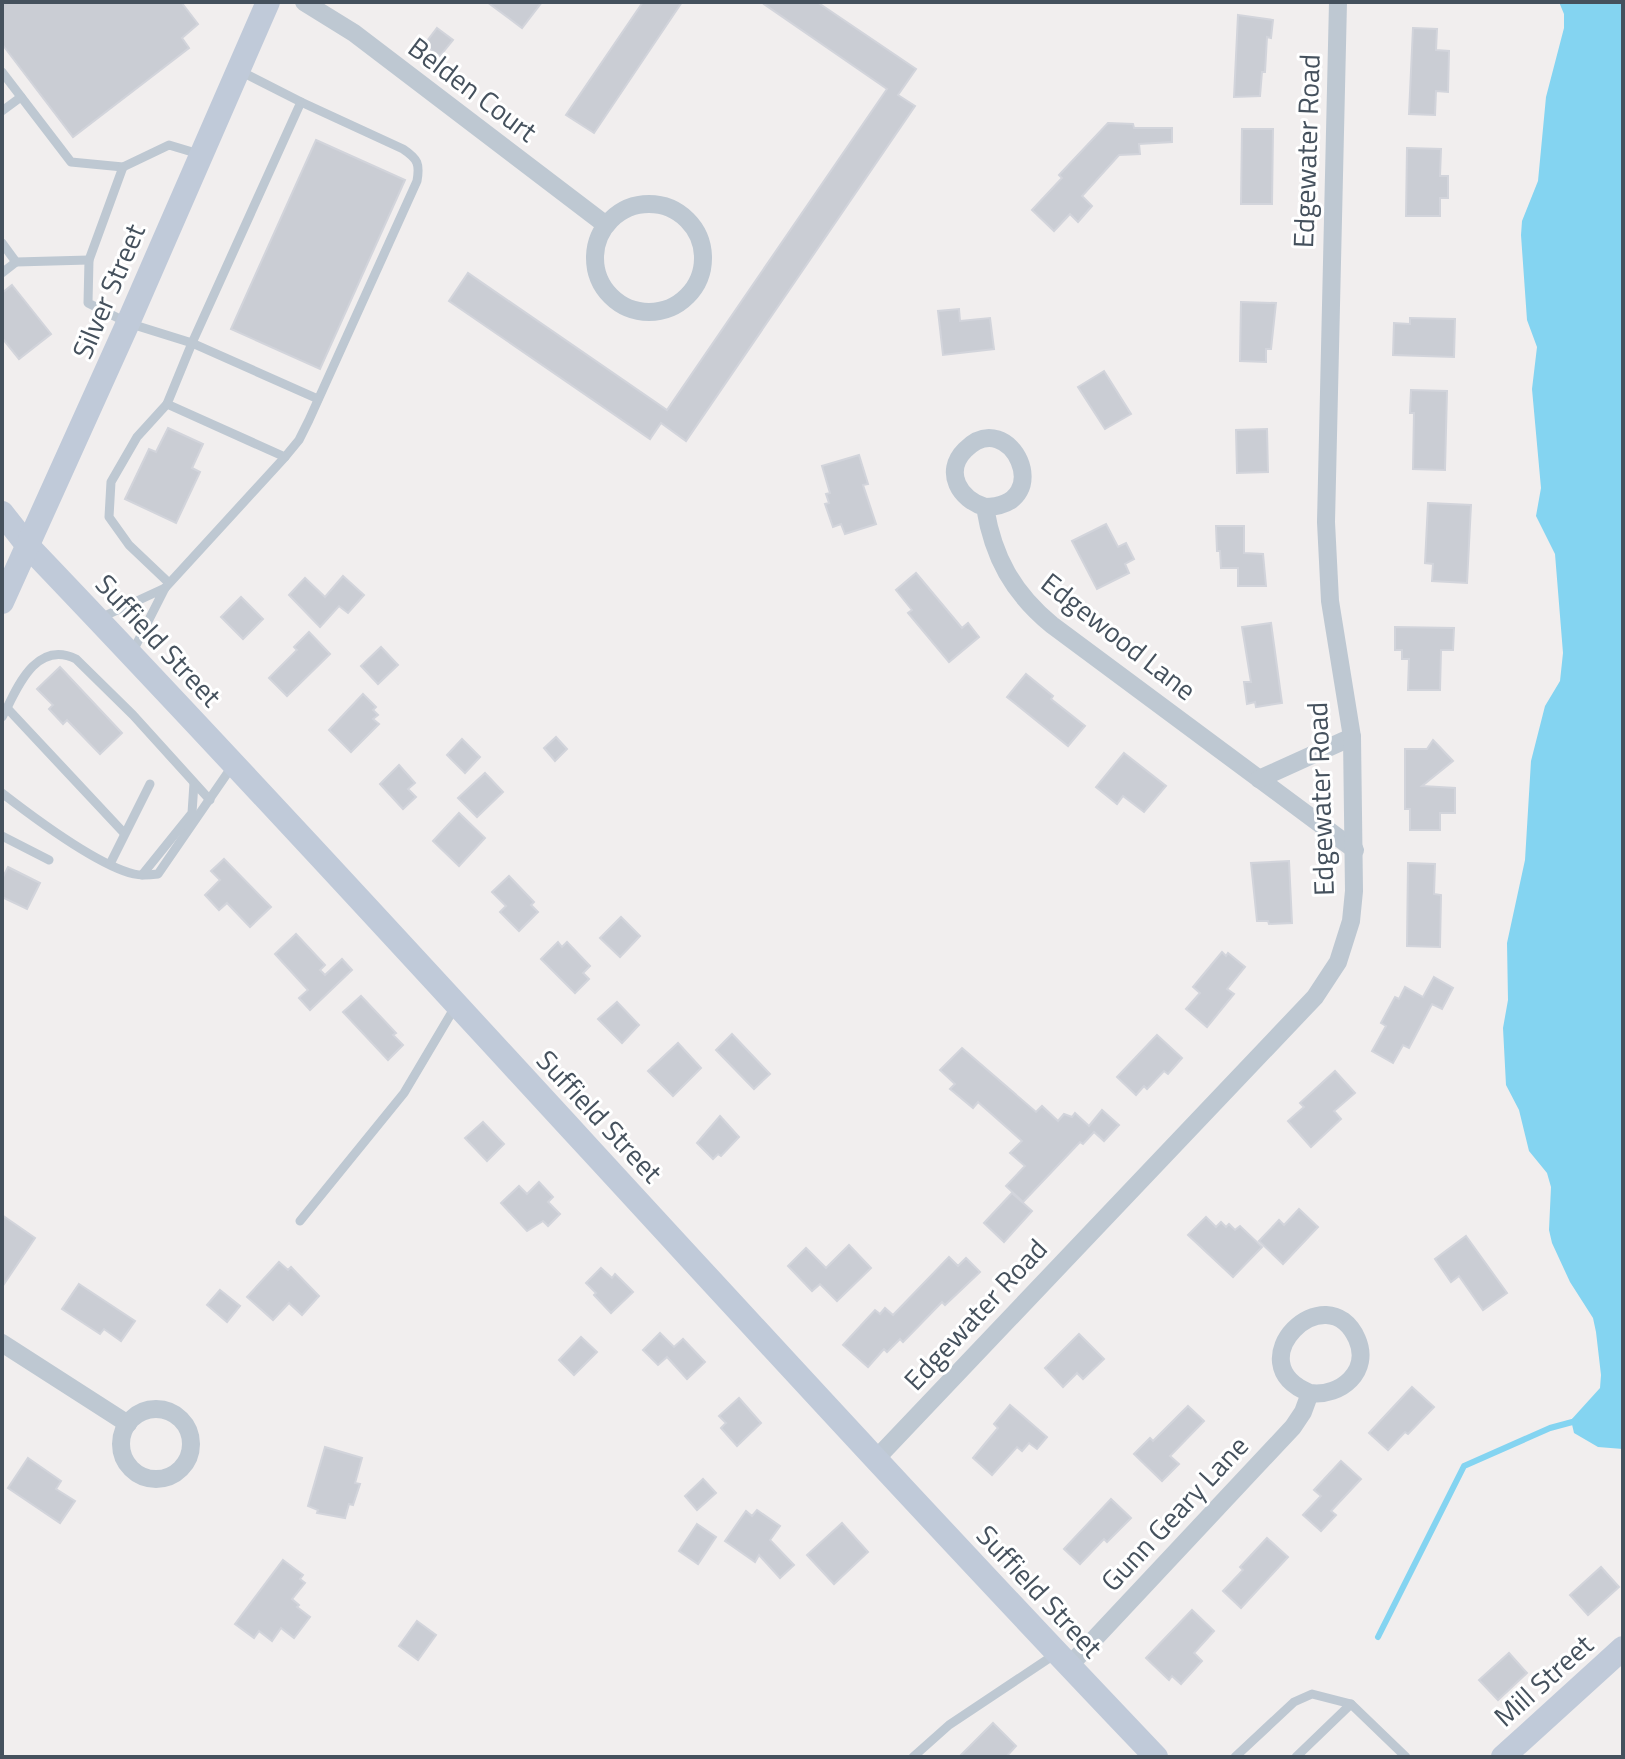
<svg xmlns="http://www.w3.org/2000/svg" width="1625" height="1759" viewBox="0 0 1625 1759" font-family="'Titillium Web',sans-serif">
	<style>
		.water { fill: #84d4f1 }
		.lines { fill: none; stroke-linecap: round; stroke-linejoin: round }
		.stream { stroke: #84d4f1; stroke-width: 6 }
		.building { fill: #cacdd4; stroke: #d2d4db; stroke-width: 2 }
		.lane { stroke: #bec8d2; stroke-width: 9 }
		.street { stroke: #bec8d2; stroke-width: 18 }
		.secondary { stroke: #c0cad9; stroke-width: 24 }
		.labels { text-anchor: middle; dominant-baseline: central; stroke-width: 6; stroke-linejoin: round; paint-order: stroke }
		.street-label { font-size: 28px; fill: #45515d; stroke: #fff }
	</style>
	<rect width="100%" height="100%" fill="#f1eeee"/>
	<polygon class="water" points="1559,2 1623,2 1623,1449 1598,1447 1574,1433 1571,1420 1600,1388 1601,1375 1596,1332 1593,1318 1570,1282 1552,1243 1549,1230 1551,1187 1547,1173 1529,1151 1519,1110 1506,1085 1503,1028 1508,1000 1507,943 1525,860 1531,761 1545,706 1560,681 1563,653 1555,554 1536,516 1541,488 1532,389 1537,347 1527,320 1521,235 1522,221 1538,181 1546,97 1564,28 1564,14"/>
	<g class="lines">
		<polyline class="stream" points="1378,1637 1464,1466 1550,1428 1576,1421"/>
	</g>
	<g class="building">
		<polygon points="2,2 181,2 198,24 182,38 189,48 73,137 2,44"/>
		<polygon points="487,2 542,2 522,28"/>
		<polygon points="643,2 682,2 594,133 566,115"/>
		<polygon points="761,2 817,2 916,69 898,95 915,106 686,441 661,423 650,439 449,301 468,273 667,410 887,89"/>
		<polygon points="1238,15 1273,20 1271,38 1267,37 1265,72 1262,72 1260,96 1234,97"/>
		<polygon points="437,28 453,40 440,56 424,45"/>
		<polygon points="1413,28 1437,29 1436,50 1449,51 1448,92 1436,91 1435,115 1409,114"/>
		<polygon points="1108,123 1133,124 1134,128 1172,128 1172,142 1139,144 1140,154 1119,155 1082,196 1092,206 1078,222 1070,214 1054,231 1032,210 1062,178 1059,175"/>
		<polygon points="1242,129 1273,129 1272,204 1241,204"/>
		<polygon points="316,140 405,180 320,369 231,329"/>
		<polygon points="1407,148 1441,149 1440,176 1448,176 1448,198 1440,198 1440,216 1406,216"/>
		<polygon points="12,285 51,334 19,359 2,338 2,293"/>
		<polygon points="1241,302 1276,303 1271,349 1266,349 1266,362 1240,361"/>
		<polygon points="959,309 960,321 990,318 994,349 943,355 938,311"/>
		<polygon points="1410,318 1455,319 1454,357 1393,355 1394,323 1410,324"/>
		<polygon points="1104,371 1131,414 1105,429 1078,387"/>
		<polygon points="1411,390 1447,391 1445,470 1413,469 1414,413 1410,413"/>
		<polygon points="168,428 203,444 192,468 200,472 176,523 125,499 149,449 156,452"/>
		<polygon points="1267,429 1268,472 1237,473 1236,430"/>
		<polygon points="859,455 868,484 863,485 876,524 845,534 841,524 833,527 825,504 829,503 826,494 830,493 822,466"/>
		<polygon points="1428,503 1471,505 1467,583 1432,581 1433,564 1425,563"/>
		<polygon points="1106,524 1118,547 1126,543 1134,559 1125,564 1129,573 1097,589 1072,541"/>
		<polygon points="1216,526 1244,526 1244,553 1263,554 1266,586 1238,586 1238,568 1221,568 1220,551 1217,551"/>
		<polygon points="916,573 962,628 968,623 979,637 949,662 908,613 912,610 896,590"/>
		<polygon points="343,576 364,595 348,613 339,606 320,627 289,595 305,578 325,597"/>
		<polygon points="241,597 263,619 243,639 221,617"/>
		<polygon points="1271,623 1282,703 1256,707 1255,702 1247,704 1244,682 1251,682 1242,627"/>
		<polygon points="1395,627 1454,628 1453,650 1441,650 1440,690 1408,690 1409,659 1402,659 1402,650 1395,650"/>
		<polygon points="309,632 330,654 287,696 269,678 297,650 294,647"/>
		<polygon points="381,647 398,665 378,684 361,666"/>
		<polygon points="60,667 122,733 100,754 67,720 63,724 49,709 53,705 37,689"/>
		<polygon points="1026,674 1053,696 1051,699 1085,726 1068,746 1007,697"/>
		<polygon points="363,694 376,707 373,710 378,715 373,719 379,724 351,752 329,730"/>
		<polygon points="556,737 567,749 555,761 544,748"/>
		<polygon points="462,739 480,757 465,773 447,755"/>
		<polygon points="1433,740 1453,761 1422,786 1455,788 1455,813 1440,813 1440,830 1410,830 1410,809 1405,809 1405,749 1427,749"/>
		<polygon points="1124,753 1166,786 1144,812 1123,796 1117,804 1096,787"/>
		<polygon points="399,765 415,783 408,789 416,797 403,809 380,784"/>
		<polygon points="485,773 503,792 477,817 458,798"/>
		<polygon points="459,813 485,838 459,866 433,841"/>
		<polygon points="224,859 271,907 250,927 227,903 219,910 205,895 220,880 211,871"/>
		<polygon points="1289,861 1292,923 1269,924 1268,921 1257,921 1251,863"/>
		<polygon points="1408,863 1435,864 1434,894 1441,895 1440,947 1407,946"/>
		<polygon points="8,867 40,883 27,909 2,897 2,879"/>
		<polygon points="509,876 534,902 531,905 538,912 519,931 500,912 506,906 492,892"/>
		<polygon points="621,917 640,936 620,957 600,938"/>
		<polygon points="296,934 325,965 320,970 325,975 342,959 352,970 310,1010 299,998 308,990 275,954"/>
		<polygon points="558,942 562,947 567,942 590,966 583,973 589,979 575,993 541,959"/>
		<polygon points="1222,952 1226,956 1228,953 1245,967 1227,989 1234,994 1207,1027 1186,1009 1200,993 1193,987"/>
		<polygon points="1434,977 1453,988 1442,1009 1432,1004 1409,1048 1403,1045 1393,1063 1372,1051 1386,1026 1381,1023 1395,997 1399,999 1405,987 1423,997"/>
		<polygon points="361,996 396,1033 393,1035 403,1045 388,1060 343,1012"/>
		<polygon points="617,1002 639,1025 622,1043 598,1019"/>
		<polygon points="732,1034 770,1074 754,1089 716,1050"/>
		<polygon points="1157,1035 1182,1058 1168,1074 1164,1071 1147,1089 1144,1086 1136,1095 1117,1077"/>
		<polygon points="678,1043 701,1068 673,1096 648,1071"/>
		<polygon points="962,1048 1036,1112 1042,1106 1058,1121 1064,1114 1072,1117 1075,1113 1089,1126 1102,1110 1119,1125 1104,1141 1094,1132 1083,1144 1080,1142 1023,1202 1006,1186 1025,1166 1010,1153 1022,1141 978,1102 973,1108 950,1089 955,1084 940,1070"/>
		<polygon points="1335,1071 1355,1093 1334,1111 1341,1119 1311,1147 1288,1121 1304,1107 1300,1103"/>
		<polygon points="720,1116 739,1137 721,1156 718,1154 713,1159 697,1143"/>
		<polygon points="483,1122 504,1144 487,1161 465,1138"/>
		<polygon points="539,1182 553,1197 548,1202 560,1214 548,1226 543,1221 527,1231 501,1203 519,1186 527,1194"/>
		<polygon points="1012,1193 1032,1211 1004,1242 984,1223"/>
		<polygon points="1299,1209 1318,1227 1283,1264 1259,1241 1279,1220 1284,1225"/>
		<polygon points="2,1215 35,1238 2,1287"/>
		<polygon points="1206,1217 1216,1227 1221,1222 1226,1227 1229,1224 1235,1230 1240,1226 1262,1247 1233,1277 1188,1235"/>
		<polygon points="1466,1236 1507,1293 1483,1310 1459,1276 1451,1282 1435,1259"/>
		<polygon points="849,1245 871,1268 837,1301 820,1284 812,1291 788,1266 806,1248 826,1268"/>
		<polygon points="949,1257 958,1266 966,1258 980,1272 945,1305 942,1302 903,1342 900,1339 887,1352 884,1349 868,1367 843,1345 875,1310 880,1314 885,1308 893,1315"/>
		<polygon points="279,1262 288,1270 291,1267 319,1296 302,1315 289,1303 273,1320 247,1297"/>
		<polygon points="601,1268 612,1278 615,1274 633,1292 611,1313 594,1295 596,1293 586,1283"/>
		<polygon points="79,1284 135,1321 121,1341 104,1329 100,1334 62,1309"/>
		<polygon points="220,1290 240,1306 227,1322 207,1305"/>
		<polygon points="660,1333 674,1347 683,1339 705,1362 687,1379 667,1357 658,1365 643,1350"/>
		<polygon points="1079,1334 1104,1359 1083,1379 1077,1373 1063,1387 1045,1368"/>
		<polygon points="581,1337 597,1352 574,1375 559,1360"/>
		<polygon points="1412,1387 1434,1407 1408,1434 1405,1432 1388,1450 1369,1433"/>
		<polygon points="739,1398 761,1423 737,1446 721,1428 726,1423 719,1416"/>
		<polygon points="1010,1405 1047,1437 1037,1449 1029,1443 1022,1451 1017,1447 992,1475 973,1458 998,1428 994,1424"/>
		<polygon points="1188,1406 1204,1421 1170,1456 1179,1464 1162,1481 1134,1454 1150,1438 1153,1441"/>
		<polygon points="325,1447 362,1458 355,1483 360,1484 353,1505 349,1504 345,1518 317,1513 318,1510 308,1506"/>
		<polygon points="28,1458 61,1481 56,1489 75,1501 60,1523 8,1488"/>
		<polygon points="1341,1461 1361,1479 1331,1511 1336,1515 1321,1531 1303,1515 1321,1496 1314,1490"/>
		<polygon points="703,1479 716,1493 697,1510 685,1496"/>
		<polygon points="1111,1499 1131,1518 1107,1542 1104,1539 1080,1564 1064,1549"/>
		<polygon points="757,1510 780,1526 770,1540 794,1565 780,1578 759,1555 755,1562 725,1541 746,1511 752,1516"/>
		<polygon points="842,1523 868,1552 834,1584 807,1555"/>
		<polygon points="697,1524 716,1537 698,1564 679,1551"/>
		<polygon points="1267,1538 1288,1557 1241,1608 1223,1591 1243,1570 1240,1567"/>
		<polygon points="283,1560 303,1575 300,1579 305,1583 292,1599 299,1605 297,1607 310,1617 294,1638 281,1628 272,1641 259,1631 254,1638 235,1624"/>
		<polygon points="1601,1567 1619,1587 1588,1615 1570,1595"/>
		<polygon points="1192,1610 1214,1631 1194,1653 1202,1661 1181,1684 1172,1676 1169,1680 1146,1658"/>
		<polygon points="417,1621 436,1635 418,1660 399,1646"/>
		<polygon points="1509,1653 1527,1673 1498,1700 1479,1680"/>
		<polygon points="993,1723 1016,1746 1006,1757 959,1757"/>
	</g>
	<g class="lines">
		<g class="lane">
			<polyline points="2,72 71,162 123,167 169,145 199,154"/>
			<polyline points="2,111 21,97"/>
			<polyline points="123,167 89,260 88,303 128,323 192,343 301,102 238,70"/>
			<polyline points="2,243 16,262 89,260"/>
			<polyline points="2,273 16,262"/>
			<polyline points="167,404 137,437 111,482 109,517 129,545 169,583"/>
			<path d="M 285,457 L 299,440 L 309,420 L 417,181 C 420,164 418,159 403,149 L 301,102"/>
			<polyline points="165,588 285,457 167,404 192,343 318,399"/>
			<polyline points="98,619 165,588 133,651"/>
			<path d="M 7,708 C 20,681 39,641 76,659 L 133,715 L 210,800"/>
			<polyline points="2,717 7,708 124,833"/>
			<path d="M 2,793 C 33,817 97,865 134,874 C 142,876 150,875 158,874 L 233,765"/>
			<polyline points="2,836 49,860"/>
			<polyline points="110,864 150,784"/>
			<polyline points="142,875 192,813 194,783"/>
			<polyline points="300,1221 404,1093 455,1007"/>
			<polyline points="913,1757 949,1725 1057,1653"/>
			<polyline points="1235,1757 1294,1702 1312,1694 1351,1704 1406,1757"/>
			<polyline points="1296,1757 1351,1704"/>
		</g>
		<g class="street">
			<polyline points="304,2 354,33 606,225"/>
			<circle cx="649" cy="258" r="54"/>
			<path d="M 985,507 C 960,500 943,472 965,450 C 1010,404 1058,506 985,507 C 993,557 1013,593 1052,625 L 1355,850"/>
			<polyline points="1259,779 1352,737"/>
			<polyline points="2,1343 128,1424"/>
			<circle cx="156" cy="1444" r="35"/>
			<polyline points="875,1460 1315,997 1338,962 1351,921 1354,891 1352,737 1330,601 1326,522 1338,2"/>
			<path d="M 1069,1666 L 1293,1427 L 1303,1412 L 1310,1393 C 1341,1397 1371,1371 1357,1339 C 1327,1272 1234,1363 1310,1393"/>
		</g>
		<g class="secondary">
			<path d="M 2,513 L 28,546 C 409,945 775,1358 1156,1757"/>
			<polyline points="2,602 128,323 268,2"/>
			<polyline points="1503,1757 1623,1648"/>
		</g>
	</g>
	<g class="labels">
		<g class="street-label">
			<text transform="translate(473 89) rotate(37)">Belden Court</text>
			<text transform="translate(1306 151) rotate(-88)">Edgewater Road</text>
			<text transform="translate(108 291) rotate(-67)">Silver Street</text>
			<text transform="translate(1119 636) rotate(38)">Edgewood Lane</text>
			<text transform="translate(159 640) rotate(47)">Suffield Street</text>
			<text transform="translate(1320 799) rotate(-92)">Edgewater Road</text>
			<text transform="translate(600 1116) rotate(47)">Suffield Street</text>
			<text transform="translate(975 1314) rotate(-47)">Edgewater Road</text>
			<text transform="translate(1174 1513) rotate(-47)">Gunn Geary Lane</text>
			<text transform="translate(1040 1591) rotate(47)">Suffield Street</text>
			<text transform="translate(1543 1680) rotate(-42)">Mill Street</text>
		</g>
	</g>
	<rect width="1625" height="1759" fill="none" stroke="#45515d" stroke-width="8"/>
</svg>
